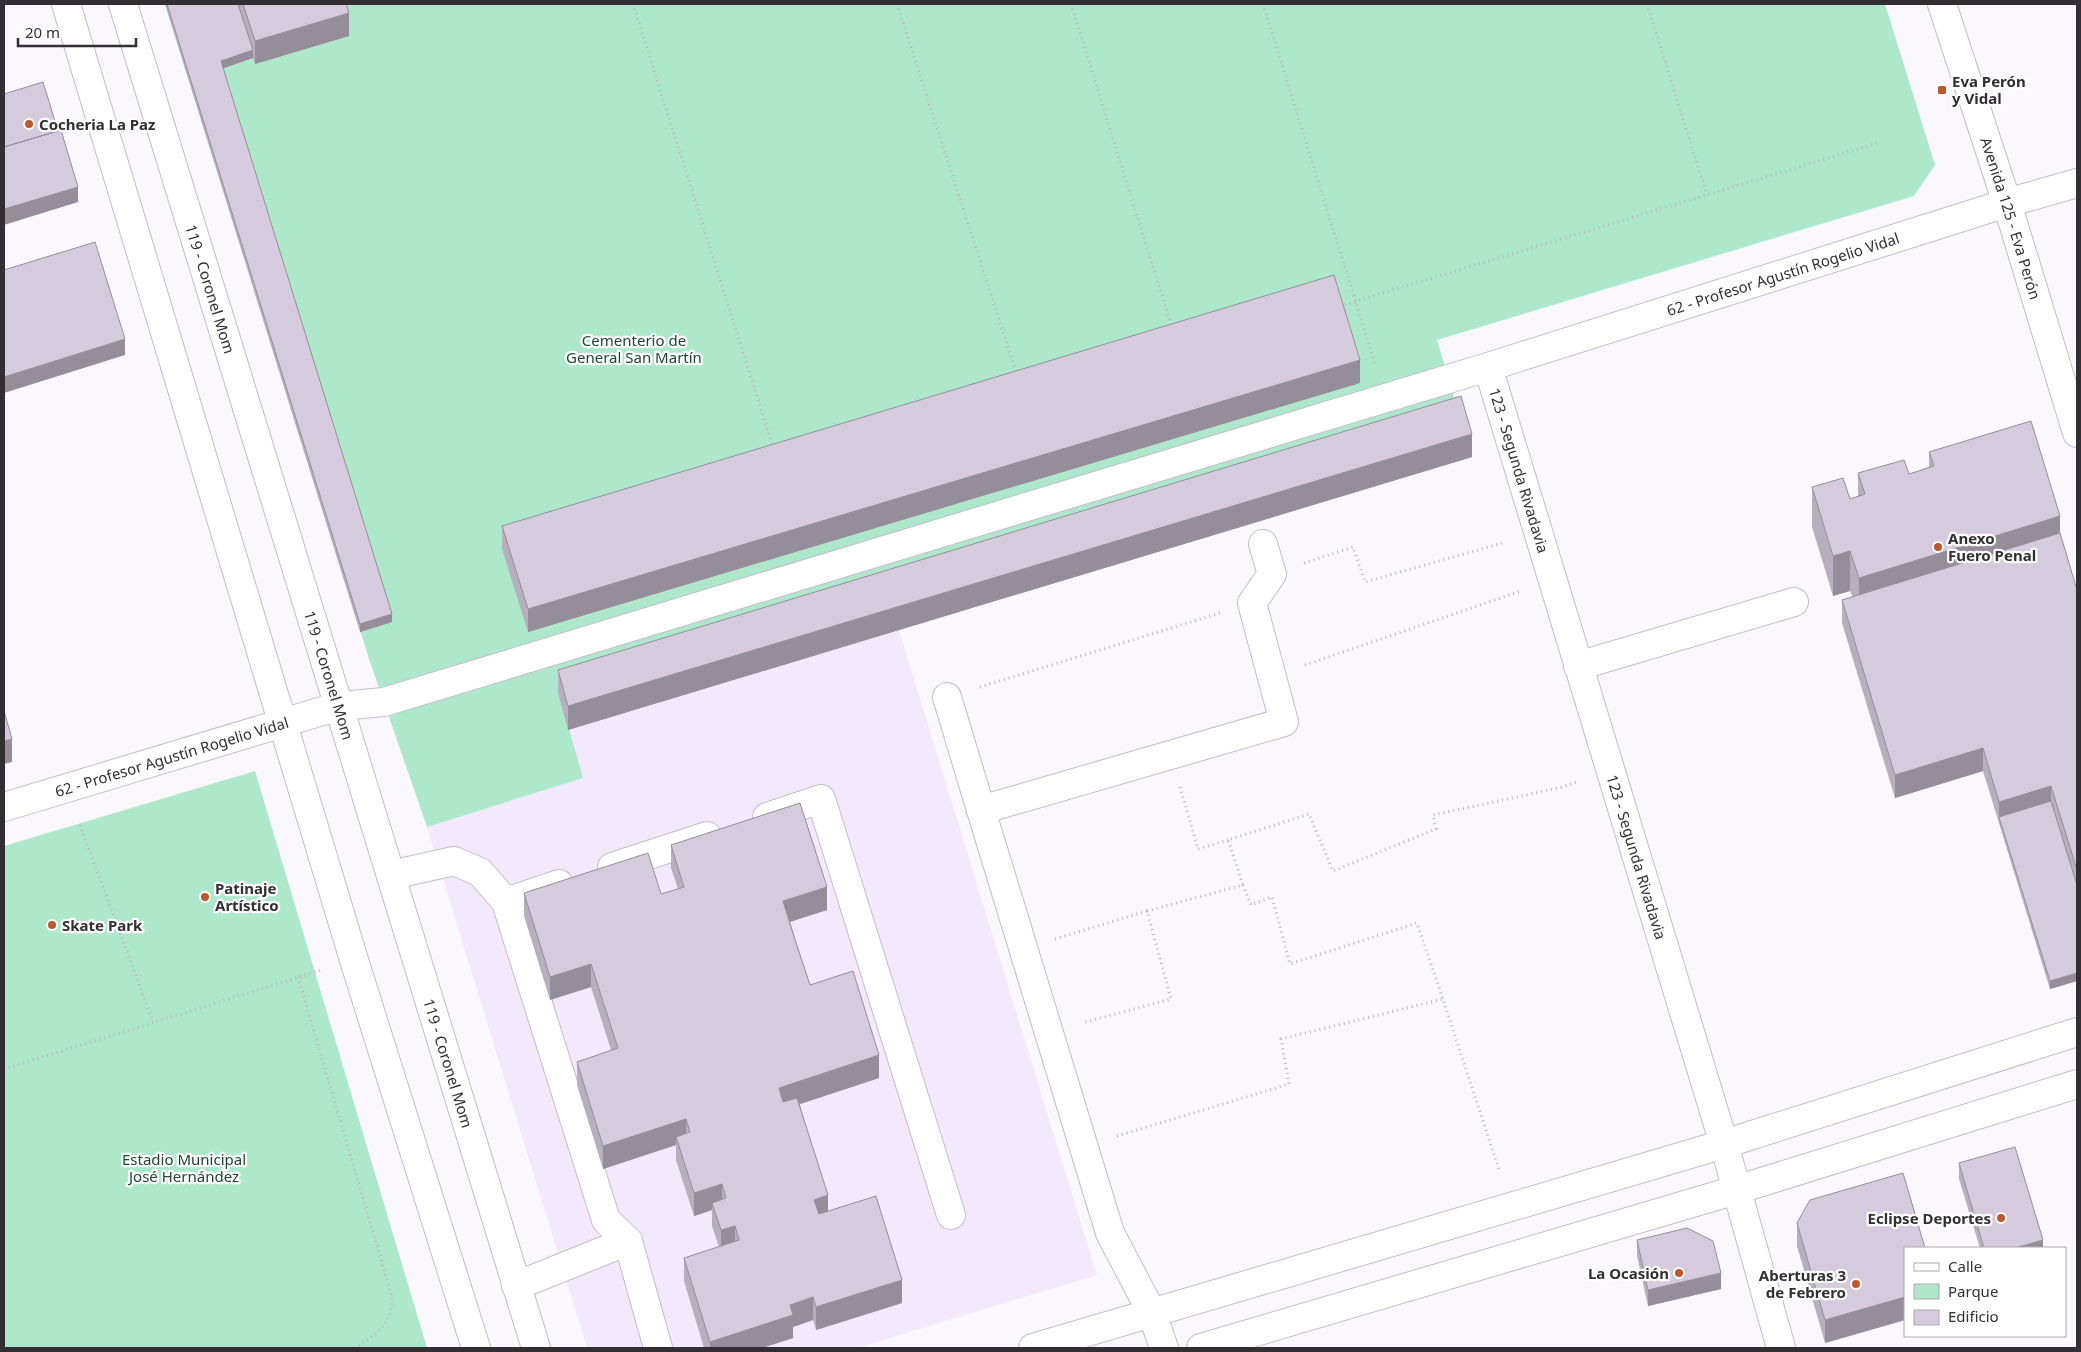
<svg xmlns="http://www.w3.org/2000/svg" width="2081" height="1352" viewBox="0 0 2081 1352" font-family="'Noto Sans',sans-serif">
<style>
.built{fill:#f4e9fc}
.green{fill:#aee8cb}
.lines{fill:none;stroke-linecap:round;stroke-linejoin:round}
.minor-casing{stroke:#c6bccc;stroke-width:30}
.major-casing{stroke:#c6bccc;stroke-width:30}
.path{stroke:#b9b5bc;stroke-width:3;stroke-dasharray:1 4;stroke-linecap:butt}
.minor{stroke:#fff;stroke-width:28}
.major{stroke:#fff;stroke-width:28}
.wall{fill:#b7afbd}
.shaded-wall{fill:#958e9a}
.building{fill:#d5cbdc;stroke:#958e9a}
.poi-dot{fill:#be572c;stroke:#fff;stroke-width:2}
.labels{text-anchor:middle;dominant-baseline:central;stroke-width:4.5;stroke-linejoin:round;paint-order:stroke}
.poi-label{font-size:15px;font-weight:bold;fill:#322e34;stroke:#fff;text-anchor:start}
.street-label{font-size:15px;fill:#322e34;stroke:#fff}
.park-label{font-size:15px;fill:#1d4533;stroke:#fff}
</style>
<rect width="100%" height="100%" fill="#fbf7fe"/>
<path class="built" d="M899,630L1097,1275L857,1348H587L427,827L582,778L568,730Z"/>
<path class="green" d="M165,4H1885L1935,165L1914,196L1437,340L1472,457L569,729L583,778L427,827L370,662Z
M255,771L427,1348H4V846Z"/>
<g class="lines">
<g class="minor-casing">
<g id="minor">
<path id="s1" d="M1942,4L2007,203L2077,433"/>
<path id="s2" d="M1488,367L1724,1144L1781,1348"/>
<path d="M1578,666L1794,602"/>
<path d="M947,697L981,810"/>
<path id="s3" d="M4,807L339,706L384,702L1488,367L2007,203L2077,183"/>
<path d="M767,817L821,799L951,1215"/>
<path d="M612,867L707,836"/>
<path d="M391,875L454,861L480,872L506,902"/>
<path d="M559,884L506,902L606,1220L628,1241L658,1348"/>
<path d="M516,1286L628,1241"/>
<path d="M1164,1348L1152,1313L1110,1233L981,810L1284,722L1252,603L1272,574L1263,544"/>
</g>
</g>
<g class="major-casing">
<g id="major">
<path d="M66,4L354,960L476,1348"/>
<path id="s4" d="M123,4L536,1348"/>
<path d="M1033,1348L1724,1144L2077,1032"/>
<path d="M1201,1348L1736,1190L2077,1084"/>
</g>
</g>
<path class="path" d="M633,4L773,447
M897,4L1017,375
M1071,4L1172,328
M1263,4L1375,364
M1647,4L1707,195
M1340,306L1878,143
M1304,563L1353,547L1365,582L1506,542
M1305,665L1521,591
M980,687L1220,613
M1180,787L1198,849L1228,840
M80,825L153,1022
M1243,885L1251,905L1272,897L1290,964L1417,923L1443,999
M1147,911L1243,885L1228,840L1309,814L1333,871L1436,829L1433,815L1563,787L1579,781
M1055,939L1147,911L1171,999L1082,1023
M298,977L392,1297C392,1326 377,1333 355,1348
M4,1069L322,970
M1117,1136L1289,1084L1281,1039L1443,999L1499,1170"/>
<use href="#minor" class="minor"/>
<use href="#major" class="major"/>
</g>
<path class="wall" d="M165,4H346L349,36L255,64L253,57V58L223,68L392,622L360,632Z
M1360,383L528,632L502,549V526Z
M1929,452L2060,533L2077,590V981L2050,989L1983,771L1895,798L1842,623V600L1853,597L1850,591L1833,596L1812,527V487L1850,499L1858,496V473L1909,474L1929,467Z
M1472,457L568,730L558,693V670Z
M671,845L827,910L790,922L810,985L879,1078L800,1104L828,1211L902,1303L816,1330L813,1320L793,1327V1338L762,1348H704L684,1281V1258L719,1247L712,1226V1210L694,1216L676,1160V1145L603,1169L577,1085V1062L611,1050L591,987L550,1000L524,916V893L661,894L678,889L671,868Z
M1959,1163L2043,1248H1980L1959,1179Z
M1797,1223L1905,1248V1320L1825,1343L1797,1246Z
M1637,1240L1721,1289L1648,1306L1637,1256Z"/>
<path class="shaded-wall" d="M349,13V36L255,64V41Z
M253,50V58L221,69V61Z
M78,187V202L4,225V209Z
M125,339V355L4,393V377Z
M1360,360V383L528,632V609Z
M1472,434V457L568,730V706Z
M2060,516V556L1859,618V578Z
M1850,551V591L1833,596V556Z
M392,614V622L360,632V624Z
M12,739V762L4,764V741Z
M1983,748V771L1895,798V775Z
M2051,786V809L1999,817V802Z
M827,887V910L783,924V901Z
M591,964V987L550,1000V977Z
M2077,973V981L2050,989V981Z
M879,1055V1078L779,1111V1088Z
M686,1119V1142L676,1137V1145L603,1169V1146Z
M722,1184V1207L712,1203V1210L694,1216V1193Z
M828,1195V1218L814,1223V1200Z
M735,1226V1249L721,1253V1230Z
M2043,1240V1248H2015Z
M1721,1273V1289L1648,1306V1290Z
M902,1280V1303L816,1330V1307Z
M813,1297V1320L793,1327V1338L762,1348H710V1342L790,1305Z
M1905,1297V1320L1825,1343V1320Z"/>
<path class="building" d="M167,4H238L253,50L221,61L392,614L360,624Z
M243,4H346L349,13L255,41Z
M43,82L58,131L4,147V94Z
M61,130L78,187L4,209V147Z
M95,242L125,339L4,377V270Z
M1334,275L1360,360L528,609L502,526Z
M1461,396L1472,434L568,706L558,670Z
M2031,421L2060,516L1859,578L1850,551L1833,556L1812,487L1843,478L1850,499L1865,494L1858,473L1904,460L1909,474L1934,466L1929,452Z
M2060,533L2077,590V870L2051,786L1999,802L1983,748L1895,775L1842,600Z
M4,711L12,739L4,741Z
M2051,801L2077,885V973L2050,981L1999,817Z
M800,803L827,887L783,901L796,943L810,985L853,971L879,1055L779,1088L783,1102L797,1098L828,1195L814,1200L819,1214L876,1196L902,1280L816,1307L813,1297L790,1305L793,1315L710,1342L684,1258L739,1240L735,1226L721,1230L712,1203L726,1198L722,1184L694,1193L676,1137L690,1132L686,1119L603,1146L577,1062L618,1048L591,964L550,977L524,893L648,853L661,894L684,887L671,845Z
M2015,1147L2043,1240L2015,1248H1984L1959,1163Z
M1903,1173L1925,1248H1905V1297L1825,1320L1797,1223L1810,1200Z
M1687,1228L1713,1241L1721,1273L1648,1290L1637,1240Z"/>
<g class="poi-dot">
<rect x="1937" y="85" width="10" height="10" rx="2.5"/>
<circle cx="29" cy="124" r="5"/>
<circle cx="1938" cy="547" r="5"/>
<circle cx="205" cy="897" r="5"/>
<circle cx="52" cy="925" r="5"/>
<circle cx="2001" cy="1218" r="5"/>
<circle cx="1679" cy="1273" r="5"/>
<circle cx="1856" cy="1284" r="5"/>
</g>
<g class="labels">
<g class="poi-label">
<text x="1952" y="81">Eva Perón<tspan x="1952" dy="17">y Vidal</tspan></text>
<text x="39" y="124">Cocheria La Paz</text>
<text x="1948" y="538">Anexo<tspan x="1948" dy="17">Fuero Penal</tspan></text>
<text x="215" y="888">Patinaje<tspan x="215" dy="17">Artístico</tspan></text>
<text x="62" y="925">Skate Park</text>
<text x="1991" y="1218" text-anchor="end">Eclipse Deportes</text>
<text x="1669" y="1273" text-anchor="end">La Ocasión</text>
<text x="1846" y="1275" text-anchor="end">Aberturas 3<tspan x="1846" dy="17">de Febrero</tspan></text>
</g>
<g class="street-label">
<text stroke="none"><textPath href="#s1" startOffset="225">Avenida 125 - Eva Perón</textPath></text>
<text stroke="none"><textPath href="#s3" startOffset="1858">62 - Profesor Agustín Rogelio Vidal</textPath></text>
<text stroke="none"><textPath href="#s4" startOffset="298">119 - Coronel Mom</textPath></text>
<text stroke="none"><textPath href="#s2" startOffset="108">123 - Segunda Rivadavia</textPath></text>
<text stroke="none"><textPath href="#s4" startOffset="702">119 - Coronel Mom</textPath></text>
<text stroke="none"><textPath href="#s3" startOffset="175">62 - Profesor Agustín Rogelio Vidal</textPath></text>
<text stroke="none"><textPath href="#s2" startOffset="512">123 - Segunda Rivadavia</textPath></text>
<text stroke="none"><textPath href="#s4" startOffset="1108">119 - Coronel Mom</textPath></text>
</g>
<g class="park-label">
<text x="634" y="340">Cementerio de<tspan x="634" dy="17">General San Martín</tspan></text>
<text x="184" y="1159">Estadio Municipal<tspan x="184" dy="17">José Hernández</tspan></text>
</g>
</g>
<rect width="2081" height="1352" fill="none" stroke="#322e34" stroke-width="10"/>
<rect x="1904" y="1247" width="162" height="90" fill="#ffffff" stroke="#adabae"/>
<rect x="1914" y="1263" width="25" height="8" fill="#ffffff" stroke="#adabae"/>
<text x="1948" y="1272" font-size="15" fill="#322e34">Calle</text>
<rect x="1914" y="1284" width="25" height="15" fill="#aee8cb" stroke="#adabae"/>
<text x="1948" y="1297" font-size="15" fill="#322e34">Parque</text>
<rect x="1914" y="1310" width="25" height="15" fill="#d5cbdc" stroke="#adabae"/>
<text x="1948" y="1322" font-size="15" fill="#322e34">Edificio</text>
<path d="M18 38v8h118v-8" fill="none" stroke="#322e34" stroke-width="2.5"/>
<text x="25" y="38" font-size="15" fill="#322e34" stroke="#ffffff" stroke-width="4" paint-order="stroke">20 m</text>
</svg>
